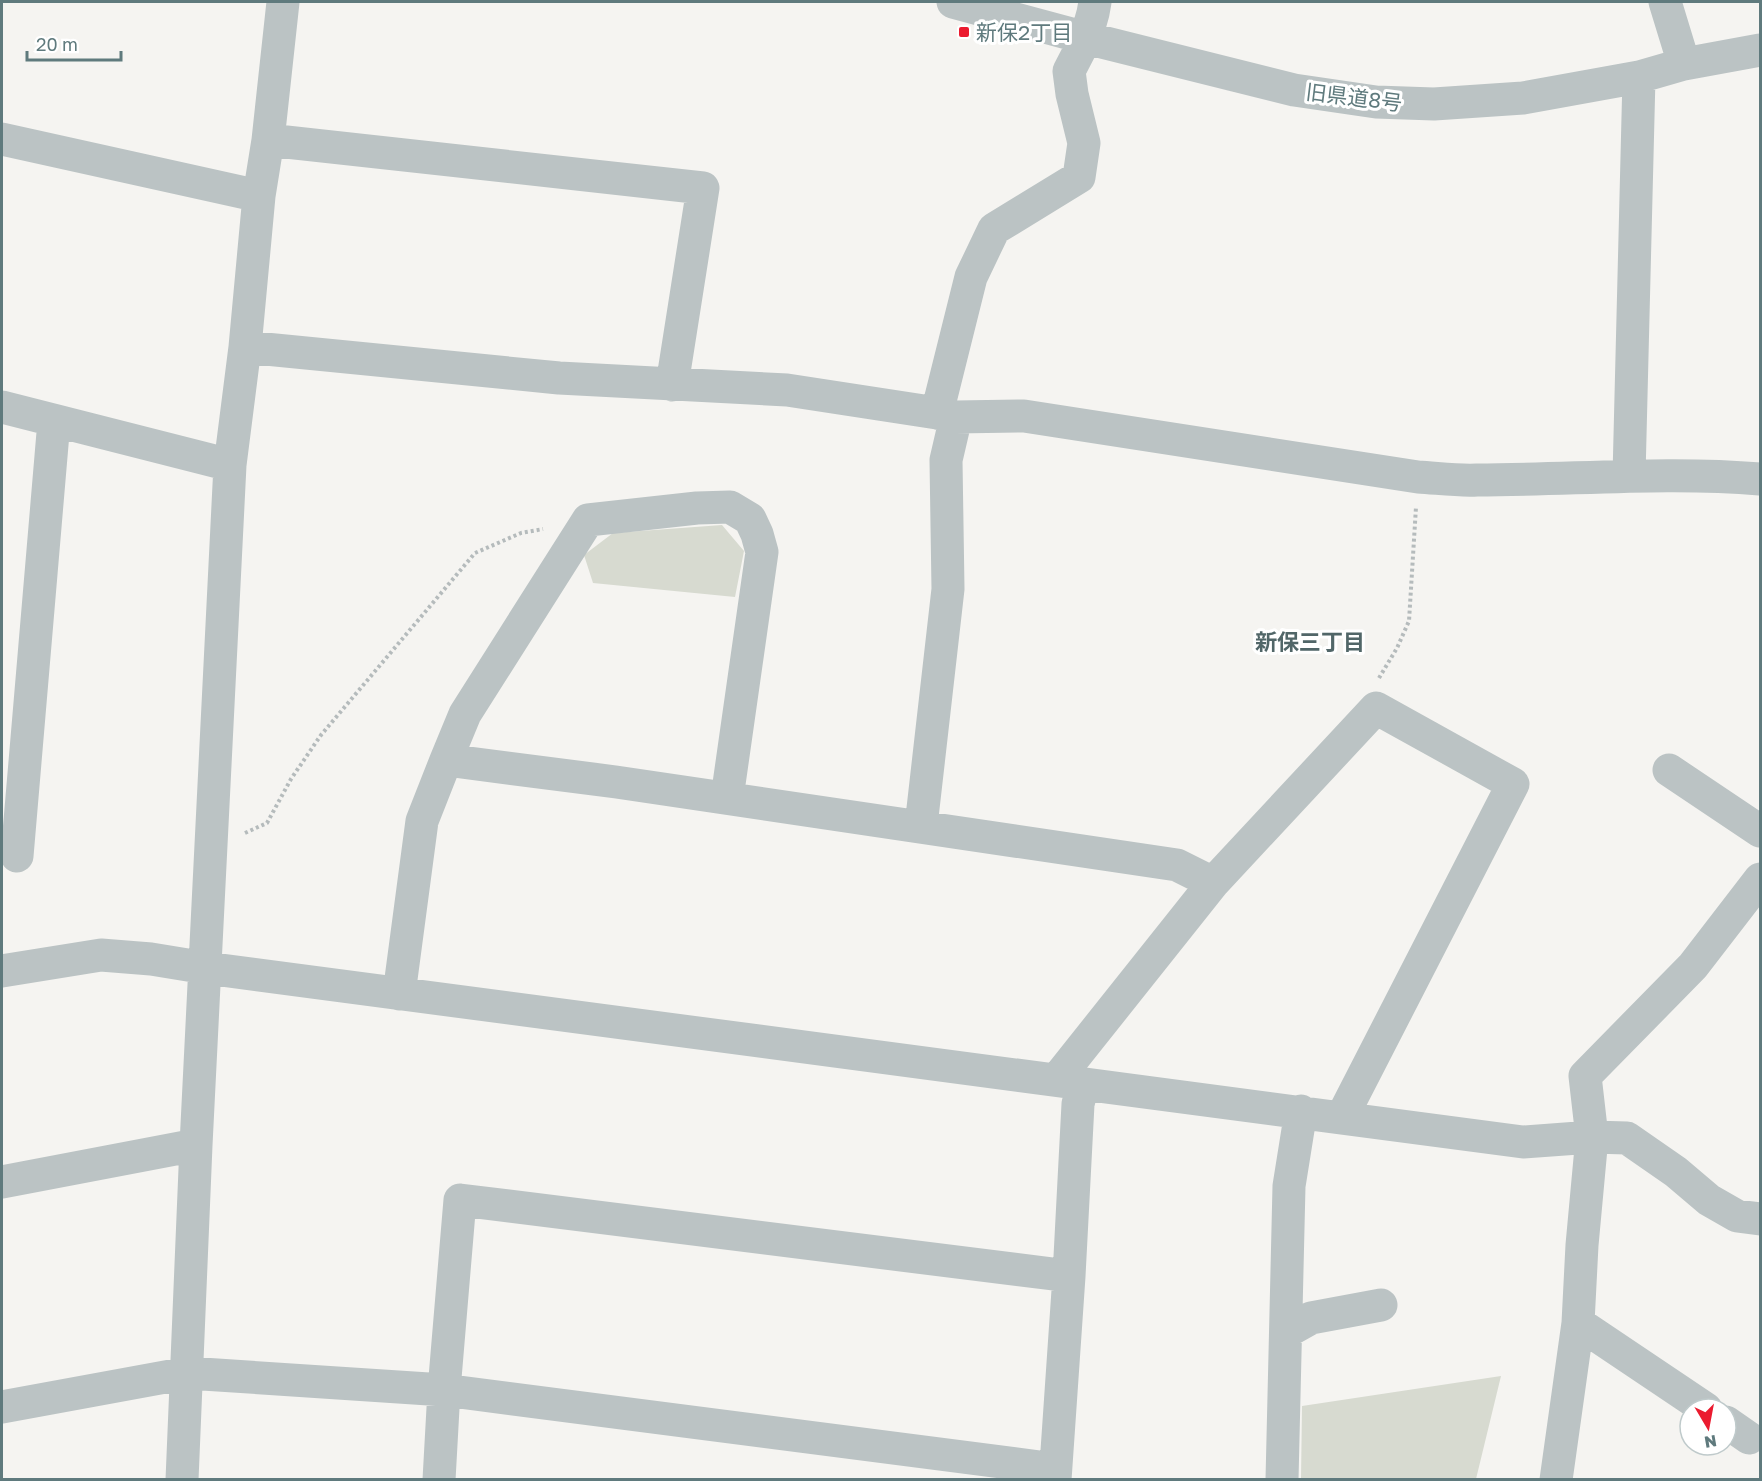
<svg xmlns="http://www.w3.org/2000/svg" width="1762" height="1481" viewBox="0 0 1762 1481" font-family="'Golos Text','Noto Sans JP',sans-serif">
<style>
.green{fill:#d7dad0}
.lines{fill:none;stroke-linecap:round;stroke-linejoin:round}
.path{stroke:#b5bbbc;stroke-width:4;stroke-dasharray:3 3;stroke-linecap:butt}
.minor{stroke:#bbc3c4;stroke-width:33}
.poi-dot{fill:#eb1b2f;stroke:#fff;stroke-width:2}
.labels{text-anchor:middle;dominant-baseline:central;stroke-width:6;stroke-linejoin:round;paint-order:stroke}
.poi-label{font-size:21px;fill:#5f7a7d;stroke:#fff;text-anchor:start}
.street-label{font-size:21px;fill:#5f7a7d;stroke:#fff}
.neighbourhood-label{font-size:22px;font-weight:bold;fill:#516668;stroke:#fff}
</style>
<rect width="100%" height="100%" fill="#f5f4f1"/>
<path class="green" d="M722,525L744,551L735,597L593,583L584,555L613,533Z
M1501,1376L1476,1479H1301L1302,1406Z"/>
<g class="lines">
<path class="path" d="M1379,678L1397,648L1409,621L1416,507
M245,833L267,823L291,779L321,735L475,553L521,533L543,529"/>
<path class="minor" d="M953,2L1086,38L1294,90L1376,102L1434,104L1523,98L1639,77L1684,64L1760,50
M1665,2L1684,64
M2,139L259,196
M268,140L703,188L672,385
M245,347L559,378L787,390L937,413L956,417L1024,416L1418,477C1437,478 1457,481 1477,480C1572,480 1666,471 1760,479
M2,407L230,465
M937,413L971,277L994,229L1079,177L1084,143L1072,94L1069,71L1086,38L1093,13L1095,2
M1629,476L1639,77
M446,760L465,714L588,520L697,508L730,507L750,519L757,534L762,552L727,798
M1669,770L1760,831
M921,826L948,589L946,460L956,417
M17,856L54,421
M2,971L101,955L151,959L206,968L1523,1142L1592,1137L1627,1138L1676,1172L1709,1200L1737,1216L1760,1219
M399,994L422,821L446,760L616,782L1177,865L1213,883
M1057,1079L1213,883L1376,708L1513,784L1342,1117
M2,1182L196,1145
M1578,1323L1706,1409
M1286,1332L1311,1318L1381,1305
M2,1407L187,1373L444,1390L1055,1469
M1726,1422L1749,1438
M182,1480L196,1145L230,465L245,347L259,196L268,140L283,2
M439,1480L444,1390L460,1200L1069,1276
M1055,1480L1069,1276L1078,1104L1083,1084
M1282,1480L1289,1186L1301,1111
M1556,1480L1578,1323L1582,1245L1592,1137L1585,1076L1693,966L1760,879"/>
</g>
<rect class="poi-dot" x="958" y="26" width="12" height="12" rx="3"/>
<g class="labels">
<g class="poi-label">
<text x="976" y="32">新保2丁目</text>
</g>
<g class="street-label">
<text transform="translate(1354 97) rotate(7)">旧県道8号</text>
</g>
<g class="neighbourhood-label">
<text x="1310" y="641">新保三丁目</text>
</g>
</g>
<rect width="1762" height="1481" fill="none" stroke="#5f7a7d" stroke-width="6"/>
<g transform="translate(1708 1427) rotate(170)"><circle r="28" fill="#ffffff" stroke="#bfcacb" stroke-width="1.5"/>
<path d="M0-4.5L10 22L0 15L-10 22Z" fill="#eb1b2f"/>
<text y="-9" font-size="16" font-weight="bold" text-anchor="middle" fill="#5f7a7d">N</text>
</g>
<path d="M27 51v9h94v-9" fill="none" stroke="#5f7a7d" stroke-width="3"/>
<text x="36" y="51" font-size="18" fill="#5f7a7d" stroke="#ffffff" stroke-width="4.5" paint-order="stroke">20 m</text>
</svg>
